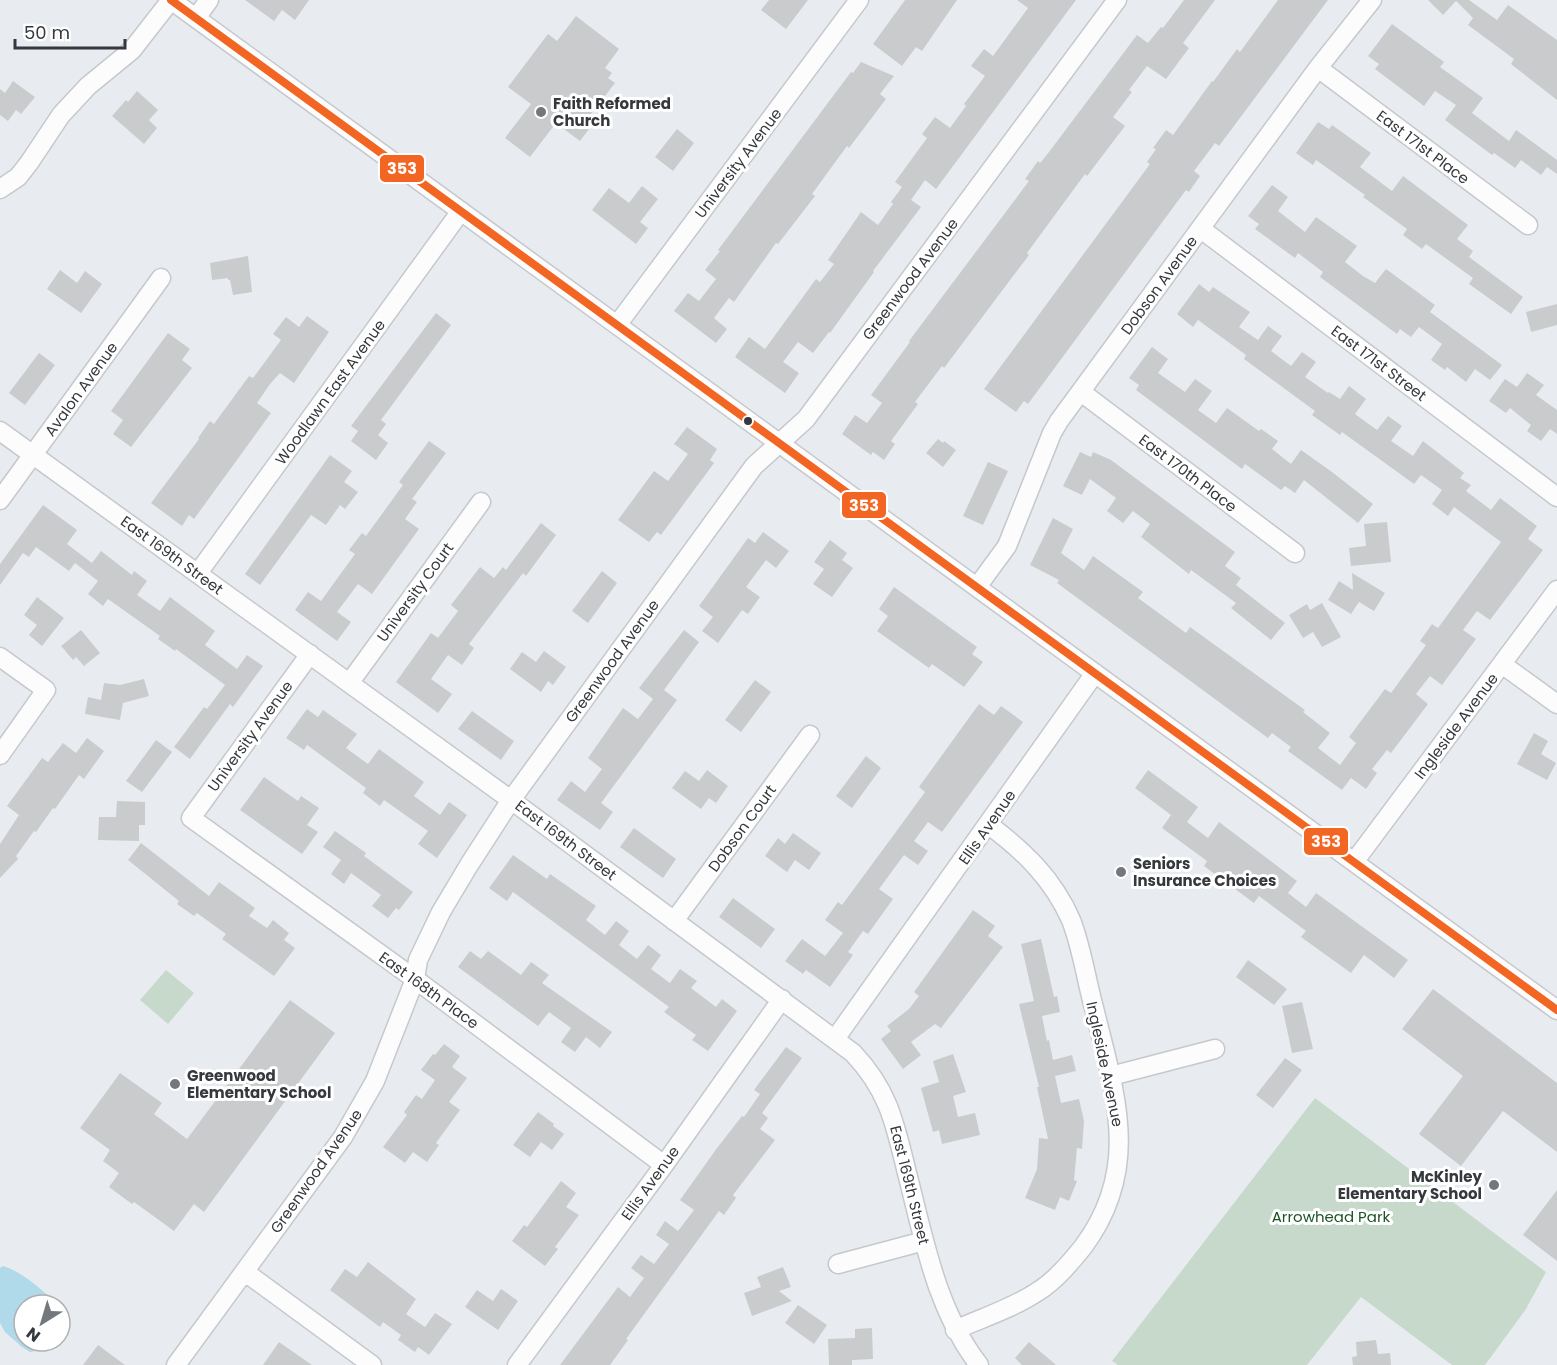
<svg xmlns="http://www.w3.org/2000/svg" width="1557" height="1365" viewBox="0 0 1557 1365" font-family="Poppins,sans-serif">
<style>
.green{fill:#c7d9cb}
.water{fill:#b0dae9}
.building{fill:#cacbcc}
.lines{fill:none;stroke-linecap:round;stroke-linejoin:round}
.minor-casing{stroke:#c5c8cc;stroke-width:21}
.minor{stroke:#fcfcfd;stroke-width:18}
.bus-1-casing{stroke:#fff;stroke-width:12}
.bus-1{stroke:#f26522;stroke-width:8}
.poi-dot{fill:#74777b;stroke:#fff;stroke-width:2}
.bus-dot{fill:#35383c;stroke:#fff;stroke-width:2}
.labels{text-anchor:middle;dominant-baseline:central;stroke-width:6;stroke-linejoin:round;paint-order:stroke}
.poi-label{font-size:15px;font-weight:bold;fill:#35383c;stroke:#fff;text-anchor:start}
.street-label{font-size:15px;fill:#35383c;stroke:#fff}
.park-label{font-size:15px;fill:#1e5323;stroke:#fff}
.line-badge{stroke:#fff;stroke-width:2}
.badge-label{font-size:16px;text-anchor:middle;font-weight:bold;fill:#fff}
</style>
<rect width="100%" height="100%" fill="#e8ecf1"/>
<path class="green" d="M166,970L194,993L168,1024L140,1000Z
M1315,1098L1546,1272L1526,1309L1485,1365H1452L1361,1297L1307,1365H1118L1112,1361Z"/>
<path class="water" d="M3,1266C22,1272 40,1288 54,1301L56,1305H24V1341H41L36,1351L30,1352L22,1347L5,1332L0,1323V1268Z"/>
<path class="building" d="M245,0H309L295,20L282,10L274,21Z
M769,0H808L786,29L761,10Z
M905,0H957L922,51L916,47L902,66L873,44Z
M1017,0H1076L936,189L925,180L911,200L921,207L873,271L874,272L830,333L829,332L813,353L798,342L783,362L799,373L785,393L735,357L749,337L765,349L816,279L820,282L834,264L828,260L861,212L878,225L893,204L891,202L902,187L895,182L927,138L922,134L935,117L950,128L966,106L964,104L985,76L971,66L984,49L993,56L1028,8Z
M1184,0H1215L1183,43L1189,48L1166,79L1147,66L1129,90L1132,92L1113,117L1125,126L1087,176L1085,174L1027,253L1029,255L944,368L942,366L915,402L918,404L891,441L895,444L884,460L873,452L871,455L842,434L855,415L867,423L882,403L871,395L910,342L909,341L1029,181L1025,179L1038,161L1040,163L1049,152L1137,35L1148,43L1161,27L1163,28Z
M1278,0H1328L1219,146L1215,143L1194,171L1200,176L1189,192L1186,190L1028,404L1024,401L1016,412L984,389L1150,164L1147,162L1156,149L1153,148L1166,130L1173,135L1212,81L1213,82L1237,49L1240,52Z
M1428,0H1469L1497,20L1508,5L1557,40V100L1511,64L1514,59L1468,25L1473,18L1456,1L1443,15Z
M576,16L619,49L605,68L612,73L608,78L615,83L587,119L593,124L580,141L556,123L530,157L505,138L531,104L508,87L548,34L557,41Z
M1392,24L1444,62L1440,67L1483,98L1472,113L1509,141L1516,130L1557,160V174L1547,167L1541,175L1521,160L1515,168L1494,153L1492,155L1445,120L1456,105L1435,91L1424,106L1375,69L1379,64L1368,56Z
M861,62L894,76L880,94L886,99L849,148L847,146L812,194L815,196L778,244L776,243L734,302L729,298L714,318L727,329L716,343L674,311L688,293L699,301L716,279L705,270L720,251L718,250L851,72L853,73Z
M13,81L35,97L21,114L16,110L8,121L0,115V89L5,93Z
M137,91L158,110L149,120L157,128L144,144L112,116L126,100L128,102Z
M1318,122L1329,129L1332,125L1371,153L1360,167L1392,191L1403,176L1468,225L1457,239L1473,251L1469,257L1523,297L1511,314L1469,284L1473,278L1426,244L1422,249L1403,235L1407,229L1363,197L1365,195L1316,160L1313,165L1296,153Z
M677,129L694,143L673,171L655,157Z
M1272,185L1288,197L1278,211L1305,232L1316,217L1357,246L1345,262L1363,276L1375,283L1386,269L1435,305L1430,312L1502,365L1490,380L1475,369L1466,382L1447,367L1445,370L1431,360L1442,344L1419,327L1411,337L1400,329L1397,334L1320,277L1323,272L1298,253L1295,258L1255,229L1259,224L1248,216Z
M642,186L658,199L640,222L648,228L636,244L592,210L609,188L629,203Z
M248,256L252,292L233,295L230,280H228V278L212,280L210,263Z
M60,270L77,283L85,271L102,284L81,313L47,289Z
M1199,284L1209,292L1213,287L1250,312L1239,327L1258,340L1268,326L1282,336L1271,351L1291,366L1302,352L1316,362L1305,377L1328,393L1329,392L1340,399L1349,386L1366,399L1355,414L1377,430L1388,416L1402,426L1391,441L1413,456L1423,441L1464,473L1460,478L1471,485L1466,491L1491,510L1500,498L1537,526L1528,539L1543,550L1490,620L1477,611L1463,630L1476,639L1442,685L1430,676L1416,694L1428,704L1391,753L1387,750L1372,769L1377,773L1366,789L1351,778L1342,790L1288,751L1291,747L1272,733L1268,738L1057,583L1059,580L1030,565L1053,518L1073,529L1061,553L1084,570L1093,556L1143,592L1138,598L1186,633L1190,627L1305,710L1303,712L1330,733L1318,748L1340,765L1356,743L1349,737L1385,689L1391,693L1426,645L1420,641L1432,624L1438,628L1501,542L1454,507L1448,516L1432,504L1442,490L1421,475L1414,484L1342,432L1340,435L1312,415L1315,411L1244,359L1246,355L1198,320L1193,327L1177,314Z
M1557,304V325L1531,332L1526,312Z
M436,313L451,325L381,420L386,424L378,435L388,443L376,460L351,441L358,431L351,426Z
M307,316L329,332L294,383L280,373L270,384L257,403L271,413L194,519L189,515L182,526L151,503L199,439L198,438L210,421L214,424L249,376L253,378L281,340L273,334L286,317L299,327Z
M168,333L190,349L182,360L192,368L131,447L113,434L123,420L111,411Z
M1152,347L1168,359L1158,373L1185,392L1195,379L1212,391L1198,410L1216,423L1227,408L1259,431L1261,429L1278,441L1272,449L1291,464L1301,450L1332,472L1373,504L1358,523L1304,480L1295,493L1285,486L1281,490L1245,464L1242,469L1136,390L1139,385L1129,378Z
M39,353L55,365L25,405L9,393Z
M1527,373L1544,385L1536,395L1557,410V434L1550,429L1541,441L1527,431L1531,425L1510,408L1506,413L1489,401L1505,379L1517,387Z
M687,427L717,449L710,460L714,463L661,535L657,532L649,542L618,520L654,471L668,481L688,454L674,444Z
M938,439L943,443L944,441L956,450L943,467L926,453Z
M429,441L446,453L412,499L417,502L405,519L419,529L372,594L358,584L337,612L351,622L337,641L295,610L308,592L321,601L355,554L349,550L362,533L366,536L403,485L399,482Z
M1080,452L1091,457L1093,452L1111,460L1235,552L1225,566L1241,578L1236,585L1285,623L1271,640L1231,608L1236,603L1191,570L1189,574L1141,537L1150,524L1133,511L1123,523L1107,511L1116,498L1090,479L1082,495L1063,486Z
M330,455L352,471L344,482L358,492L345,509L340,505L326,525L311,515L260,585L245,574Z
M988,462L1008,471L983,525L963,516Z
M43,505L77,530L67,544L92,563L101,551L132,575L134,571L147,581L137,595L160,611L170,597L215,631L205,645L237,669L247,655L263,666L233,707L230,704L190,759L174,747L204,707L207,709L225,685L176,649L175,651L158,639L160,636L108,599L103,606L88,594L98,581L75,563L69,571L36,547L29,557L23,553L0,585V564Z
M1387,522L1391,562L1351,566L1349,548L1366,546L1364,524Z
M541,523L556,535L526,576L523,573L469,644L474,648L462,665L448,655L431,679L452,694L438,713L396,682L431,633L438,638L458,611L451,605L480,567L494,578L503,567L506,570Z
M763,532L789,551L776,568L766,560L746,587L760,597L748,614L742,610L718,643L702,631L713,617L699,606L748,538L755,543Z
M830,540L847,553L842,560L853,568L832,597L813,584L824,569L814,562Z
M602,571L617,583L588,623L572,611Z
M1352,573L1385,593L1374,611L1359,602L1351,614L1328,600L1339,581L1353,590Z
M894,587L977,647L972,654L983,662L964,687L932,664L929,668L877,631L888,616L879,609Z
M37,597L64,618L42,646L29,635L37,625L24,615Z
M1322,603L1341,637L1322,647L1313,632L1303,638L1289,615L1307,604L1310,610Z
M81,630L100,653L84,666L76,657L73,660L61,646Z
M684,630L699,642L664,690L677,700L601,803L613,812L600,830L557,800L571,781L585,792L602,769L588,758L623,708L638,719L653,699L639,688Z
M544,651L566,667L553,685L548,681L541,692L510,669L522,652L536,662Z
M144,679L149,696L123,703L120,720L85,714L88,697L101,700L104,683L120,685Z
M755,680L771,692L741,732L725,720Z
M979,704L994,715L1001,706L1023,722L942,832L928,822L914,841L928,851L918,865L904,855L879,889L893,899L868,934L863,931L848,952L853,955L830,987L806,970L803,974L785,961L802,939L825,956L843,933L825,920L838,902L842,905L901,825L925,792L919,787Z
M307,709L318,717L323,710L357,734L346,748L368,764L379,749L424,782L414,796L440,815L449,802L467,815L437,858L418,844L428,831L384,800L380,806L363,793L366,788L307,745L304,750L286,738Z
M472,711L514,741L501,760L458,729Z
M1534,733L1548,741L1541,754L1556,763L1547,780L1517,764Z
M87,738L104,751L84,779L79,775L55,809L53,808L36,832L34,831L16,856L18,859L0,878V844L19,815L7,806L42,758L48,762L63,743L76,753Z
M156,740L172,752L142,792L126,781Z
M866,756L881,768L852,808L836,796Z
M707,770L728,786L716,803L709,798L701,809L672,788L685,771L699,781Z
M1148,770L1198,807L1187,822L1208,838L1219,822L1297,881L1288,893L1306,907L1316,893L1408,960L1394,978L1364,955L1351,973L1301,937L1306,931L1259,896L1254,903L1204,866L1207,861L1162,828L1171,815L1135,788Z
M264,777L298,801L301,796L319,808L307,825L318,832L302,854L240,810Z
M117,801L145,802V825H139V841L98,840L99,817H116Z
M634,828L676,859L663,878L620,847Z
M335,831L366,853L364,856L413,892L399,910L396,908L388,918L372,906L381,895L351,873L344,884L331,874L341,860L323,847Z
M793,833L821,853L809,870L795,860L787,872L765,856L778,838L785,844Z
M141,843L209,896L219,882L255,908L249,916L267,928L273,920L289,933L284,940L295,948L274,976L222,939L226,934L197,913L194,916L177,904L179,901L128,860Z
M513,855L547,879L550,874L596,906L586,920L605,935L616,921L629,931L619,945L637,959L648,945L661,955L651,969L670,983L680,969L697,981L691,988L716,1007L722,999L737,1011L708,1051L692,1040L696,1035L664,1012L669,1007L513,892L507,901L489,888Z
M733,898L775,929L761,948L719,917Z
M973,910L995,926L988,936L1003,947L941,1028L935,1024L911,1042L921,1055L903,1069L881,1039L891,1031L887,1026L909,1009L919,996L914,992Z
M1041,939L1054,997L1057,996L1060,1012L1042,1016L1047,1041L1049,1040L1053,1060L1072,1055L1076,1071L1055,1076L1061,1103L1079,1099L1084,1121L1082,1149L1077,1148L1074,1180L1077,1181L1069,1201L1060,1197L1055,1210L1025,1198L1037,1169L1039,1138L1048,1139L1037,1087H1039L1019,1004L1034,1001L1021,944Z
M470,951L481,959L488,951L521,975L531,962L549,975L542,983L612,1032L600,1048L586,1037L575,1052L561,1042L571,1028L549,1012L538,1026L458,967Z
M1248,960L1287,989L1274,1005L1236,977Z
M1433,989L1557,1083V1152L1503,1111L1461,1166L1419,1134L1463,1076L1402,1029Z
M290,1000L335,1033L204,1212L194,1204L174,1231L134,1202L132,1204L109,1187L119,1173L103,1161L110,1150L80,1128L120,1073L162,1103L154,1114L187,1139Z
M1302,1002L1313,1049L1292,1053L1282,1006Z
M444,1044L460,1056L452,1067L467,1078L449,1102L460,1110L436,1143L439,1145L427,1162L413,1152L405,1163L383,1147L407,1115L404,1112L416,1095L422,1099L435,1080L421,1070L433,1054L435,1055Z
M786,1047L802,1058L762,1113L768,1118L760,1129L775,1140L733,1195L736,1198L724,1215L719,1211L626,1339L628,1340L610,1365H560L618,1287L630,1297L644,1278L631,1268L641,1255L654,1264L669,1244L656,1235L665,1221L678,1231L694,1210L680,1200L717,1148L742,1116L744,1117L760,1094L754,1090Z
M953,1054L966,1092L953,1096L958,1117L975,1113L980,1135L942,1144L939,1130L933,1132L921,1088L939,1082L933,1061Z
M1285,1058L1302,1070L1273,1108L1256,1095Z
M538,1112L554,1124L553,1126L564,1134L552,1150L541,1142L530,1157L513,1145Z
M561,1181L576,1193L566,1207L579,1215L555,1247L558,1249L545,1266L512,1241L524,1225L527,1227Z
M1557,1190V1261L1523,1235Z
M368,1262L416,1299L406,1314L425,1327L435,1313L452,1324L429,1355L418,1347L415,1352L398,1340L401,1335L383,1322L380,1327L330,1290L345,1269L357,1277Z
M783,1267L791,1287L779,1291L792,1301L752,1316L744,1293L761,1287L757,1277Z
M501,1289L518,1301L498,1330L465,1307L477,1290L493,1301Z
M798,1305L827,1325L814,1344L785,1323Z
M872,1328L873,1359L852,1360V1365H829L828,1339L855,1338V1329Z
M1376,1340L1378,1354L1390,1353L1391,1365H1353L1352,1357L1357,1356L1356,1342Z
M279,1342L312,1365H263Z
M1029,1342L1056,1365H1022L1015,1358Z
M98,1345L125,1365H83Z"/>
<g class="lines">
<g class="minor-casing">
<path id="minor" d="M171,0L1557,1010
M196,18L209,0
M1318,68L1528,225
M0,189L18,177L29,163L61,115L88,86L132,50L171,0
M1201,229L1557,497
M617,325L859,0
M1081,392L1295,553
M0,431L511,800L853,1053C889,1091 895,1124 907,1173C924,1239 936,1309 979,1365
M0,500L161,278
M198,573L461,211
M977,587L1007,546L1052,433L1059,421L1318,68L1372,0
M310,654L191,818L415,979L664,1165
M0,657L46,690L0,755
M1503,665L1557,704
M350,682L481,502
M1354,862L1557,590
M674,921L810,735
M835,1039L1095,673
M1111,1076L1215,1049
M838,1264L924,1241
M245,1272L372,1365
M955,1330C982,1318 1013,1308 1037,1292C1055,1281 1070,1263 1083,1247C1142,1168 1115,1094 1094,1008C1086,979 1082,948 1071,920C1053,879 1024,851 989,825
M176,1365L343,1137L375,1081L415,979L418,960L441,912L469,865L511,800L754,466L806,419L1117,0
M517,1365L664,1165L782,999"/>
</g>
<use href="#minor" class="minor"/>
<g class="bus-1-casing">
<path id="bus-1" d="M171,0L1557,1010"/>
</g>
<use href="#bus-1" class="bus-1"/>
</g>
<g class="poi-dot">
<circle cx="541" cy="112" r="6"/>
<circle cx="1121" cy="872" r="6"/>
<circle cx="175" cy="1084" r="6"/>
<circle cx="1494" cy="1185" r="6"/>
</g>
<circle class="bus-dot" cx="748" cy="421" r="5"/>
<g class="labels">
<g class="poi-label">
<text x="553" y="103">Faith Reformed<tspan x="553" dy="17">Church</tspan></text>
<text x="1133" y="863">Seniors<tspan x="1133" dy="17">Insurance Choices</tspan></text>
<text x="187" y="1075">Greenwood<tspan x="187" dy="17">Elementary School</tspan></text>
<text x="1482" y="1176" text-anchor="end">McKinley<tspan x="1482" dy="17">Elementary School</tspan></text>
</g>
<g class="street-label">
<text transform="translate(1423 147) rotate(37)">East 171st Place</text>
<text transform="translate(738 163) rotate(-53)">University Avenue</text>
<text transform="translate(910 279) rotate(-53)">Greenwood Avenue</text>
<text transform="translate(1159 285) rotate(-54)">Dobson Avenue</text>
<text transform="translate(1379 363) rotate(37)">East 171st Street</text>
<text transform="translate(81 389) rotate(-54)">Avalon Avenue</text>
<text transform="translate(330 392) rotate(-54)">Woodlawn East Avenue</text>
<text transform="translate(1188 473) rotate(37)">East 170th Place</text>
<text transform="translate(172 555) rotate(36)">East 169th Street</text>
<text transform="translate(415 592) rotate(-54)">University Court</text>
<text transform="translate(612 661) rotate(-54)">Greenwood Avenue</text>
<text transform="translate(1456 726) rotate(-53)">Ingleside Avenue</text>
<text transform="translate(250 736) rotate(-54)">University Avenue</text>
<text transform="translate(987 827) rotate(-55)">Ellis Avenue</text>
<text transform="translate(742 828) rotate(-54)">Dobson Court</text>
<text transform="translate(566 840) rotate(37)">East 169th Street</text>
<text transform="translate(429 990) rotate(36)">East 168th Place</text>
<text transform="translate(1105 1064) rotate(78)">Ingleside Avenue</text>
<text transform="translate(316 1171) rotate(-55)">Greenwood Avenue</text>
<text transform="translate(650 1183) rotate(-54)">Ellis Avenue</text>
<text transform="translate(910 1185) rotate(76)">East 169th Street</text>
</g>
<g class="park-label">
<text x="1331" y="1216">Arrowhead Park</text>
</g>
</g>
<g class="line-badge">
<rect x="379" y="154" width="46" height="29" rx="6" fill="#f26522"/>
<rect x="841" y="491" width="46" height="28" rx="6" fill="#f26522"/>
<rect x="1303" y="827" width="46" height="29" rx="6" fill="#f26522"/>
</g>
<g class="badge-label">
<text x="402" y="174">353</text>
<text x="864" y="511">353</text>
<text x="1326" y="847">353</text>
</g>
<g transform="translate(42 1323) rotate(217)"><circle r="28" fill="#ffffff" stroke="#aeafb1" stroke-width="1.5"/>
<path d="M0-4.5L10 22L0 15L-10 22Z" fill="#74777b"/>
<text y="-9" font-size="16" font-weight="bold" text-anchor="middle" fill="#35383c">N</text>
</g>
<path d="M15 39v9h110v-9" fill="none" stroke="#35383c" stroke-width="3"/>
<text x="24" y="39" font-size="18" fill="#35383c" stroke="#ffffff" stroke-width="4.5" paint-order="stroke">50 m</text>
</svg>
